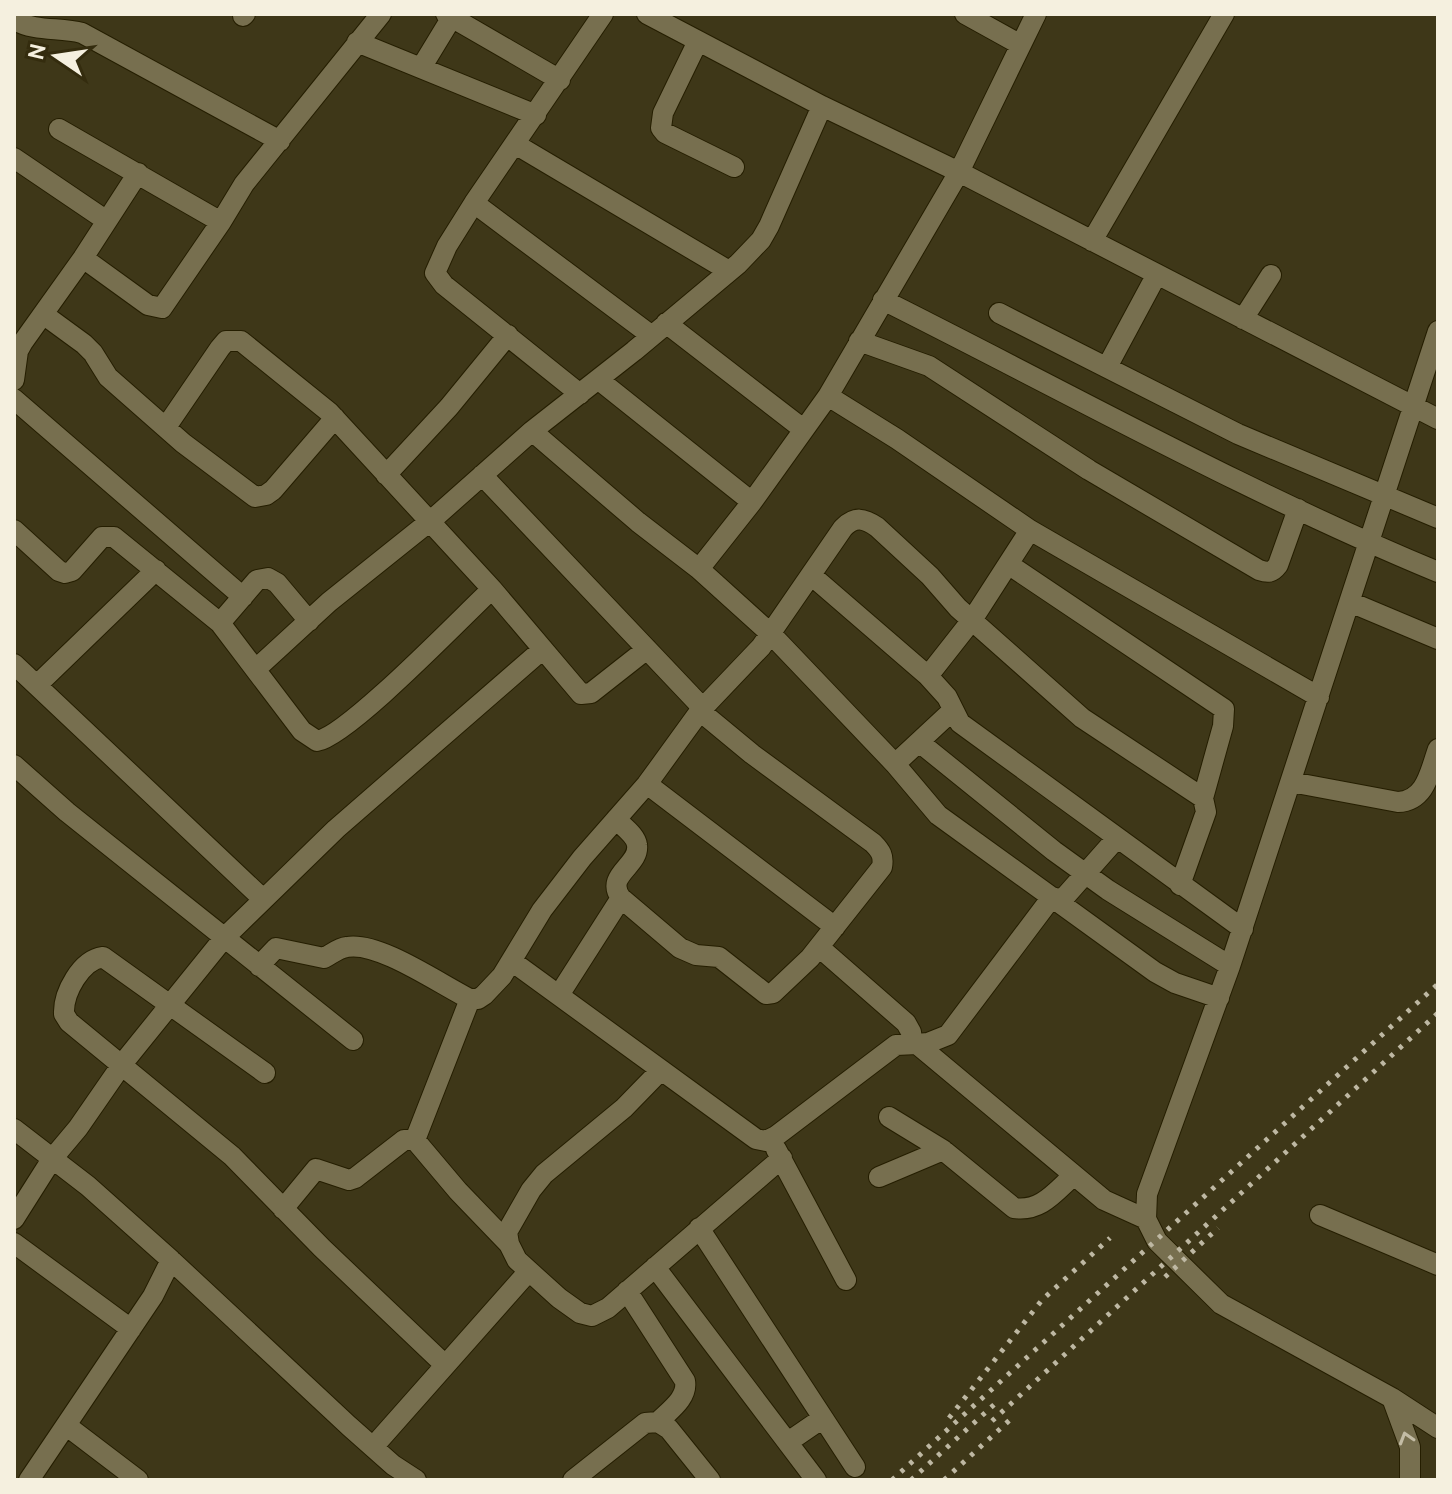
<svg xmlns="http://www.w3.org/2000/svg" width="1452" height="1494" viewBox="0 0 1452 1494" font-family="Overpass,sans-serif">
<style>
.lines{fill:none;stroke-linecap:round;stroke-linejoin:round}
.minor-casing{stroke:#251e00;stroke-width:22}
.minor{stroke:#776f4f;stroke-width:20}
.rail{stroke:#beb8a3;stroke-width:5;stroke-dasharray:4 8;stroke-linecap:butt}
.oneway{stroke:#c3bca5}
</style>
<rect width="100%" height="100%" fill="#3e3718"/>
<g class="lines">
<g class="minor-casing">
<path id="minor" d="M446,14L560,80
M647,14L822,106L959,172L1438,419
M965,14L1021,45
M243,16L245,14
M14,20C36,32 59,27 82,33L280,141
M698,41L663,113L661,128L665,133L734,167
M357,42L536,115
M421,68L452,17
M59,129L221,222
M515,144L729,271
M14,158L107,221
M474,203L652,336
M1092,241L1224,14
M83,258L148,305L162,308L221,222L244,184L381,14
M883,300C1067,392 1247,493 1438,572
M999,313L1238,434L1438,518
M43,314L84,344L93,353L108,377L183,443L255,497L266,495L273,490L335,418
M1243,319L1271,275
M666,323L803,429
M1438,331L1230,966L1147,1194L1146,1219L1157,1241L1221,1304L1392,1398L1438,1428
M859,341L929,366L1089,470L1259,570C1268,573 1272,573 1278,565L1298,509
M1107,367L1157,274
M14,380L18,351L23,342L83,258L138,173
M599,380L752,502
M580,394L444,285L435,273L447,246L474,203L603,14
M828,396L897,439L1030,530L1319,697
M14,399L243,597
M166,427L220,348L226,341H241L329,412L492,589L581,694L591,693L647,649
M532,431L638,522L699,569L771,634L895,764L938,815L1155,972L1175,983L1219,998
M386,475L449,407L508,335
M482,475L698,703L700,711L752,754L873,843C881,851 884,856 882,867L810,958L773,993L766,994L719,957L696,955L680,948L621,898C604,875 640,866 637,845C636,835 622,826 616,819
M14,530L59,571L65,573L72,571L102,537H114L220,623L302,731L317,741C348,736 462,617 492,589
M1008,564L1224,709L1223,726L1203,798
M699,569L752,502L828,396L959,172L1036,14
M811,575L928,676L947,697L960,723L1243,929
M1350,602L1438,639
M220,623L257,580L268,578L277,583L309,621
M14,664L263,899
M256,669L329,602L434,518L532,431L634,351L738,264L761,240L769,226L822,106
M928,676L972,620L1030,530
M37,685L156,570
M919,742L1054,851L1108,890L1230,966
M895,764L952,711
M14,765L67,812L353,1040
M1291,782L1398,802C1426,801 1430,771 1438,749
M647,784L835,927
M819,947L906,1023L911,1032L912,1043
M513,962L756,1139L766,1141L776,1136L896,1045L917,1044L1104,1200L1146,1219
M259,966L276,948L324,958C332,954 338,948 347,947C379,941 441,985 470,999H478L484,995L502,976L542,910L582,858L647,784L700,711L761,647L843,528C855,516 864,518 877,527L930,576L958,608L1082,718L1203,798L1206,812L1180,885
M559,995L621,898
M917,1044L928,1043L948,1035L1052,897L1062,900L1116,839
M660,1071L624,1108L544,1174L531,1190L507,1232L509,1244L517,1260L559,1298L580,1313L592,1316L608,1308L782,1158
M265,1073L103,957C81,960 63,993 64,1014L69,1022L232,1156L322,1248L445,1365
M889,1117L943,1150L1014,1208C1041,1212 1055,1192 1074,1175
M14,1129L88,1186L171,1260L349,1426L393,1465L416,1480
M415,1140L470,999
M776,1149L846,1280
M879,1177L943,1150
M283,1209L316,1169L349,1180L355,1178L404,1140H415L458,1191L509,1244
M1320,1215L1438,1265
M14,1219L52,1159L78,1128L123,1063L224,938L336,829L543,649
M699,1228L855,1467
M14,1243L131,1329
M655,1267L816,1480
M627,1291L685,1381C688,1398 670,1410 658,1422
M1392,1398L1410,1447V1480
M67,1426L138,1480
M788,1442L823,1418
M373,1447L528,1272
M29,1480L153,1296L171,1260
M573,1480L645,1423L658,1422L669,1429L710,1480"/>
</g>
<use href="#minor" class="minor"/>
<path class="rail" d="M1165,1277L1218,1228
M949,1418L1042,1300L1110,1238
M992,1421L1438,1013
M892,1480L1438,984
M911,1480L997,1402
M944,1480L1012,1418"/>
</g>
<defs><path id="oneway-chevron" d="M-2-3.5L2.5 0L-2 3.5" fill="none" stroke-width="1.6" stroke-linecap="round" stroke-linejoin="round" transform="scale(2)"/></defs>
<use class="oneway" href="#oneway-chevron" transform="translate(1406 1438) rotate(-107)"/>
<rect width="1452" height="1494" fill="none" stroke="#f5f0df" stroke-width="32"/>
<g transform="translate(56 56) rotate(283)" stroke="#342c0e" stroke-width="6" paint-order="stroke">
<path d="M0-6L14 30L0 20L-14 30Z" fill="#f5f0df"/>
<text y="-12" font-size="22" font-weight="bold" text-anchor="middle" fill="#f5f0df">N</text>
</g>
</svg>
